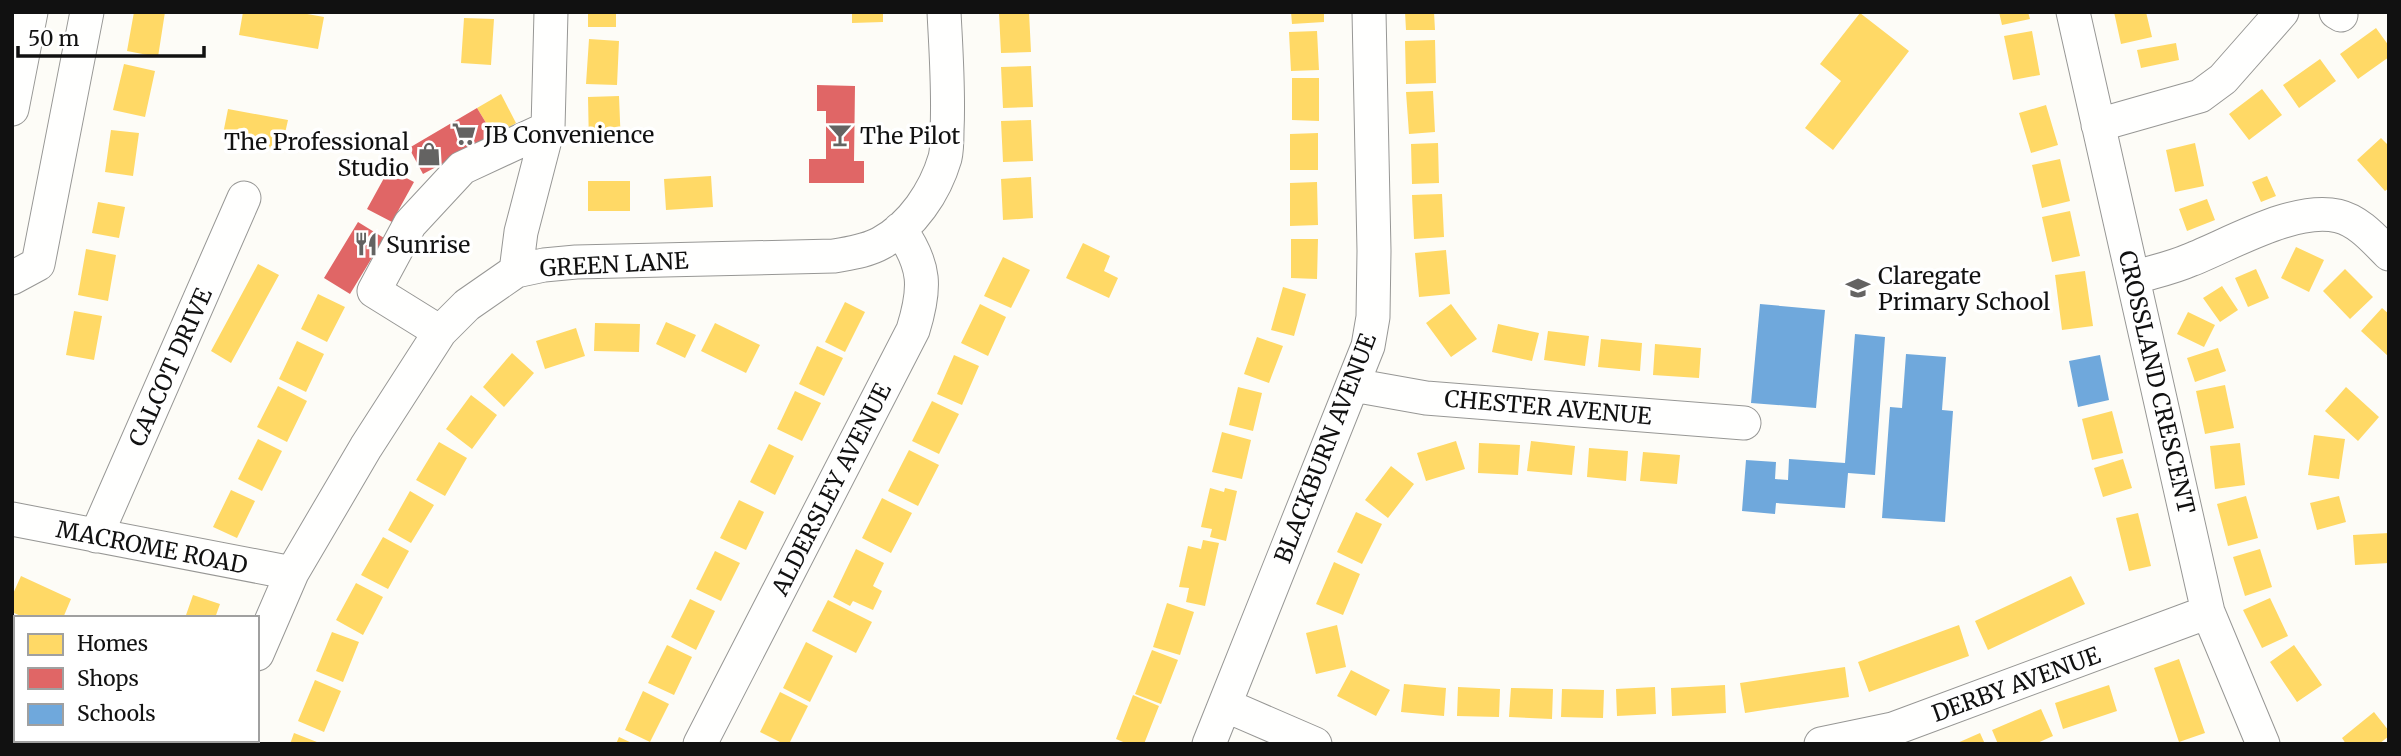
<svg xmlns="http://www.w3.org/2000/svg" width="2401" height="756" viewBox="0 0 2401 756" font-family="Merriweather,serif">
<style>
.homes{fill:#ffd966}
.shops{fill:#e06666}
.schools{fill:#6fa8dc}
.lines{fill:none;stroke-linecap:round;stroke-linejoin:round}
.minor-casing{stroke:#979795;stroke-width:35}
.minor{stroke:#fffffe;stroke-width:33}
.labels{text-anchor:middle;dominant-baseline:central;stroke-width:7;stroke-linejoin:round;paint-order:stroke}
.poi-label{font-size:23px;fill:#111;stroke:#fff;text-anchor:start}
.street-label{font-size:23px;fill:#111;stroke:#fff}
</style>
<rect width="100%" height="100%" fill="#fdfcf7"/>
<path class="homes" d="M134,12H165L158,57L127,51Z
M243,12H296L324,17L318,49L239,35Z
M588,12H616V27H588Z
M852,12H883V22L852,23Z
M1029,12L1031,52L1001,53L999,13Z
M1291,12H1324V22L1292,24Z
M1405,12H1434L1435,30H1406Z
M1999,12H2028L2030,19L2002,25Z
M2114,12H2146L2152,37L2121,44Z
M1860,13L1909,51L1833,150L1805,128L1841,81L1820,64Z
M464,18L494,19L491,65L461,63Z
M2376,28L2389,46V57L2358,79L2340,54Z
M1317,31L1319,70L1291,71L1289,32Z
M2032,31L2040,75L2013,80L2004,36Z
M589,39L619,41L617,85L586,84Z
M1435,40L1436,83L1406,84L1405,41Z
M2176,43L2179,60L2141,68L2137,50Z
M2320,59L2336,81L2299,108L2283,85Z
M124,64L155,71L145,117L113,110Z
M1031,66L1033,107L1003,108L1001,67Z
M1292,78H1319V121L1292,120Z
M2262,89L2282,115L2249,140L2229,114Z
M1433,91L1435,132L1409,134L1406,92Z
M501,94L516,123L494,136L477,108Z
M619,96L621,146H589L588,97Z
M2046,105L2058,145L2031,153L2019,113Z
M228,109L288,120L281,151L222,139Z
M1031,120L1033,161L1003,162L1001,121Z
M111,130L139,133L133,176L105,172Z
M1318,133V170H1290V134Z
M2381,138L2389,146V188L2385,191L2357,160Z
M1438,143L1439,183L1412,184L1411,144Z
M2195,143L2204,186L2175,192L2166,150Z
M2060,159L2070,201L2042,208L2032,165Z
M711,176L713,207L666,210L664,179Z
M2267,176L2276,196L2261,202L2252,182Z
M1031,177L1033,218L1003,220L1001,179Z
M588,181H630V211H588Z
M1317,182L1318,225L1290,226V183Z
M1442,194L1444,237L1414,239L1412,195Z
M2207,199L2215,220L2187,231L2179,209Z
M98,202L125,207L119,238L92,233Z
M2070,211L2080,256L2052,262L2042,217Z
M1291,239H1318L1317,279L1291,278Z
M1083,243L1110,256L1104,271L1118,278L1109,298L1066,278Z
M2296,247L2324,260L2309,292L2281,278Z
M86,249L116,255L108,301L78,295Z
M1446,250L1450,294L1419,297L1415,253Z
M1003,257L1030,270L1011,308L984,296Z
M258,264L279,275L231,363L211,351Z
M2256,269L2269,298L2248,307L2235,278Z
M2345,269L2373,297L2350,319L2323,291Z
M2085,271L2093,326L2062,330L2055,275Z
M2222,286L2238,310L2220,322L2203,298Z
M1283,287L1306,294L1294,336L1271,330Z
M318,294L345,307L327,342L301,329Z
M845,302L865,312L845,352L825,342Z
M980,304L1006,317L988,356L961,343Z
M1451,304L1477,339L1451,357L1426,323Z
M2382,308L2389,314V357L2361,331Z
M74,311L102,316L94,360L66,355Z
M2188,312L2215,325L2204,347L2177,334Z
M666,322L696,335L685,358L656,344Z
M595,323L640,324L639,352L594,351Z
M715,323L760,345L746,373L701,351Z
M1498,324L1539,333L1532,361L1492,352Z
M576,328L585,356L545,369L536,341Z
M1548,331L1589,336L1585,366L1544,360Z
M1257,337L1283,346L1269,383L1244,374Z
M1601,339L1642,343L1640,371L1598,367Z
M297,341L324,354L306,392L279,379Z
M1655,344L1701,348L1699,378L1653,375Z
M817,346L843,358L824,396L799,384Z
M2218,348L2226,371L2195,382L2187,358Z
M512,353L534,373L504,407L483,387Z
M954,355L979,366L962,405L937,394Z
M2225,385L2234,428L2205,434L2196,391Z
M278,386L307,401L287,442L257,427Z
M1238,387L1262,393L1253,431L1229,425Z
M2346,387L2379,417L2358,441L2325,411Z
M795,391L821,403L802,441L777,429Z
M471,395L497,415L472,449L446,429Z
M932,401L959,414L939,454L912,441Z
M2112,411L2123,453L2092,460L2082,419Z
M1222,432L1251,440L1242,479L1212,472Z
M2314,435L2345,439L2339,479L2308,475Z
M258,439L282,451L262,491L238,479Z
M1456,441L1465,469L1426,481L1417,453Z
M1531,441L1575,446L1572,475L1527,471Z
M439,442L467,458L445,496L416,480Z
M1479,443L1520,445L1518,475L1478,473Z
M2240,443L2245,485L2215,489L2210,446Z
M769,444L794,456L775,495L750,482Z
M1589,448L1628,451L1626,481L1587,477Z
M909,450L939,465L918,506L888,491Z
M1643,452L1680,455L1677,484L1640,481Z
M2123,459L2132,488L2103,497L2094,468Z
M1391,466L1414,484L1388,518L1365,500Z
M1210,488L1224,492L1225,488L1237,491L1226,541L1210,537L1212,529L1201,527Z
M231,490L255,501L237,538L213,527Z
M410,491L434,505L411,543L388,530Z
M2246,496L2258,538L2228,546L2217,504Z
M2339,496L2346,522L2317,530L2310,503Z
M882,498L912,513L891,553L862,538Z
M739,500L764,512L746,550L720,538Z
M1356,512L1382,524L1362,564L1337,552Z
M2138,513L2151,566L2129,571L2116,518Z
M2389,533V563L2355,565L2353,535Z
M383,537L409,551L388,589L361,575Z
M1203,540L1219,543L1205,606L1186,602L1189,588L1179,587L1188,546L1201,549Z
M856,549L884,563L873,586L882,591L873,610L853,601L850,606L833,597Z
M2260,549L2272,587L2245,596L2233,557Z
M715,551L740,563L721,601L696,589Z
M1334,562L1360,574L1343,615L1316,604Z
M21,576L71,599L63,618H25L12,612V596Z
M2071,576L2085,604L1988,650L1975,621Z
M356,583L383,597L363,635L336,620Z
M193,595L220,604L215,618H185Z
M2270,598L2288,636L2262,648L2243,610Z
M690,599L715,611L696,650L671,637Z
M828,600L872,622L856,653L812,631Z
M1167,603L1194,612L1180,655L1153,647Z
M1337,625L1346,667L1316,674L1306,633Z
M1959,625L1969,656L1869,692L1858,662Z
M332,632L359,642L343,682L316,671Z
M806,642L833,656L810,702L783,688Z
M667,645L692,657L674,695L648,683Z
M2294,645L2322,685L2297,702L2270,662Z
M1152,650L1178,660L1161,704L1135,694Z
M2179,659L2205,733L2179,742L2154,668Z
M1845,667L1849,697L1745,713L1740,683Z
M1351,670L1390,690L1376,716L1337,696Z
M315,680L341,691L324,732L298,721Z
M1404,684L1446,688L1444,716L1401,712Z
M1725,685L1726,713L1672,716L1671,688Z
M2109,685L2117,711L2063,729L2055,703Z
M1458,687L1500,689L1499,717L1457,716Z
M1655,687L1656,714L1617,716L1616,689Z
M1511,688L1553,689L1552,719L1509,717Z
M1562,689L1604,690L1603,718L1561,717Z
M643,691L669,704L650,742L625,730Z
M780,692L808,706L789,744H784L760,732Z
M1133,695L1159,706L1144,744H1128L1116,739Z
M2041,709L2053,736L2035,744H1998L1992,730Z
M2374,712L2389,731V736L2379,744H2346L2342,738Z
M294,733L322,744H290Z
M1980,733L1985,744H1955Z
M619,737L634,744H616Z
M134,740H169L168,744H142Z"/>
<path class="shops" d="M817,85L855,86L854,161H864V183H809V159H826V111H817Z
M477,108L494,136L423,174L409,148Z
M389,169L414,182L392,222L367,209Z
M358,222L384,238L350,294L324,278Z"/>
<path class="schools" d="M1760,304L1825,310L1816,408L1751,403Z
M1855,334L1885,337L1875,475L1848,473L1845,508L1776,503L1775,514L1742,511L1746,460L1776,462L1775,479L1788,480L1789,459L1845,463Z
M1906,354L1946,357L1942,410L1953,411L1945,522L1882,518L1890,407L1902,408Z
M2100,355L2109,400L2078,407L2069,361Z"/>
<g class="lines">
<g class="minor-casing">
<path id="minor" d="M2073,12L2208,612L2263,744
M2336,12L2341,15
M12,109L31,12
M2098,125L2200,96L2223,79L2282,12
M516,271L521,232L548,128L551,12
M12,278L38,264L87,12
M2133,278C2152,272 2172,268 2190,260C2231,244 2294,206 2338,216C2359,221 2374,239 2389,254
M440,332L374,291L410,224L462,168L548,128
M1353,385L1426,398L1744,423
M12,519L292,573
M96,536L244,198
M257,654L292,573L366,447L440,332L467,305L516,271L544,265L576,262L834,256C850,253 867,251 881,243C912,226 935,192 945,158C947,150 947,140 947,131C949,92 946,52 944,12
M1225,705L1315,744
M225,744L226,740
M700,744L913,330C926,288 926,266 900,229
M1209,744L1368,346L1373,317L1374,251L1369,12
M1821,744L1893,729L2208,612"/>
</g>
<use href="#minor" class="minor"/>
</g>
<defs>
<g id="supermarket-bare" transform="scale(1.89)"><path d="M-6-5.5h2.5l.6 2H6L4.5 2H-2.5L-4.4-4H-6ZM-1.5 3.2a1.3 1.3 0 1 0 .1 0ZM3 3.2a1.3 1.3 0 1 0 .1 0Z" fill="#646362" stroke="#fff" stroke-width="2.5" paint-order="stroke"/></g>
<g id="bar-bare" transform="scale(1.89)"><path d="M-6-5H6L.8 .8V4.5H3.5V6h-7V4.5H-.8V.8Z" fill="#646362" stroke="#fff" stroke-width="2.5" paint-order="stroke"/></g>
<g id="shop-bare" transform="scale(1.89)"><path d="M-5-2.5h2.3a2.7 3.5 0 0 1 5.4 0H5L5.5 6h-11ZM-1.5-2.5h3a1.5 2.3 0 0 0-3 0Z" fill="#646362" stroke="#fff" stroke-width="2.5" paint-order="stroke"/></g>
<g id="restaurant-bare" transform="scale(1.89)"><path d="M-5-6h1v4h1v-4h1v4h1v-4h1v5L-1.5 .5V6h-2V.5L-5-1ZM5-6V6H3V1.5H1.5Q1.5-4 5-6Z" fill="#646362" stroke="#fff" stroke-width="2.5" paint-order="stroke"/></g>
<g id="school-bare" transform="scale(1.89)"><path d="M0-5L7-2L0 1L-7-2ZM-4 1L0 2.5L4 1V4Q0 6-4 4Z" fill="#646362" stroke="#fff" stroke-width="2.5" paint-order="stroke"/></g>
</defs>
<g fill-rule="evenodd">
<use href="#supermarket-bare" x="464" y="134"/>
<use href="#bar-bare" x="840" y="135"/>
<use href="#shop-bare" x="429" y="154"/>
<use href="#restaurant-bare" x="366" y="244"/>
<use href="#school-bare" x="1858" y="288"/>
</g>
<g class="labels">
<g class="poi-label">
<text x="484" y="134">JB Convenience</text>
<text x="860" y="135">The Pilot</text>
<text x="409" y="141" text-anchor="end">The Professional<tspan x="409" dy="26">Studio</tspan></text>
<text x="386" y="244">Sunrise</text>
<text x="1878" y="275">Claregate<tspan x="1878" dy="26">Primary School</tspan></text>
</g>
<g class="street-label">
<text transform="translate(614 264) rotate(-3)">GREEN LANE</text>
<text transform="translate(170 367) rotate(-66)">CALCOT DRIVE</text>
<text transform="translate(2157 382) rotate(77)">CROSSLAND CRESCENT</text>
<text transform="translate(1548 407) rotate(5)">CHESTER AVENUE</text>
<text transform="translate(1325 448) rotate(-69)">BLACKBURN AVENUE</text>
<text transform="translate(831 489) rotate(-63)">ALDERSLEY AVENUE</text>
<text transform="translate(152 547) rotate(11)">MACROME ROAD</text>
<text transform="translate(2016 684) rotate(-20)">DERBY AVENUE</text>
</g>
</g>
<rect width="2401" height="756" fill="none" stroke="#111111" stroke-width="28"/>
<rect x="14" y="616" width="245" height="126" fill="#ffffff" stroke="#a0a0a0" stroke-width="2"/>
<rect x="28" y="634" width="35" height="21" fill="#ffd966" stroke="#a0a0a0" stroke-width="2"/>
<text x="77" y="651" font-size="21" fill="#111111">Homes</text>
<rect x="28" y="668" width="35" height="21" fill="#e06666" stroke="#a0a0a0" stroke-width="2"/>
<text x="77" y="686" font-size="21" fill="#111111">Shops</text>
<rect x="28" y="704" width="35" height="21" fill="#6fa8dc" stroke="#a0a0a0" stroke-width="2"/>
<text x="77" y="721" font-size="21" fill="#111111">Schools</text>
<path d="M18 46v10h186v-10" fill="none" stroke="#111111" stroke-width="3.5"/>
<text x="28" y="46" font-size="21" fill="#111111" stroke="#ffffff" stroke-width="5" paint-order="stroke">50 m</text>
</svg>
